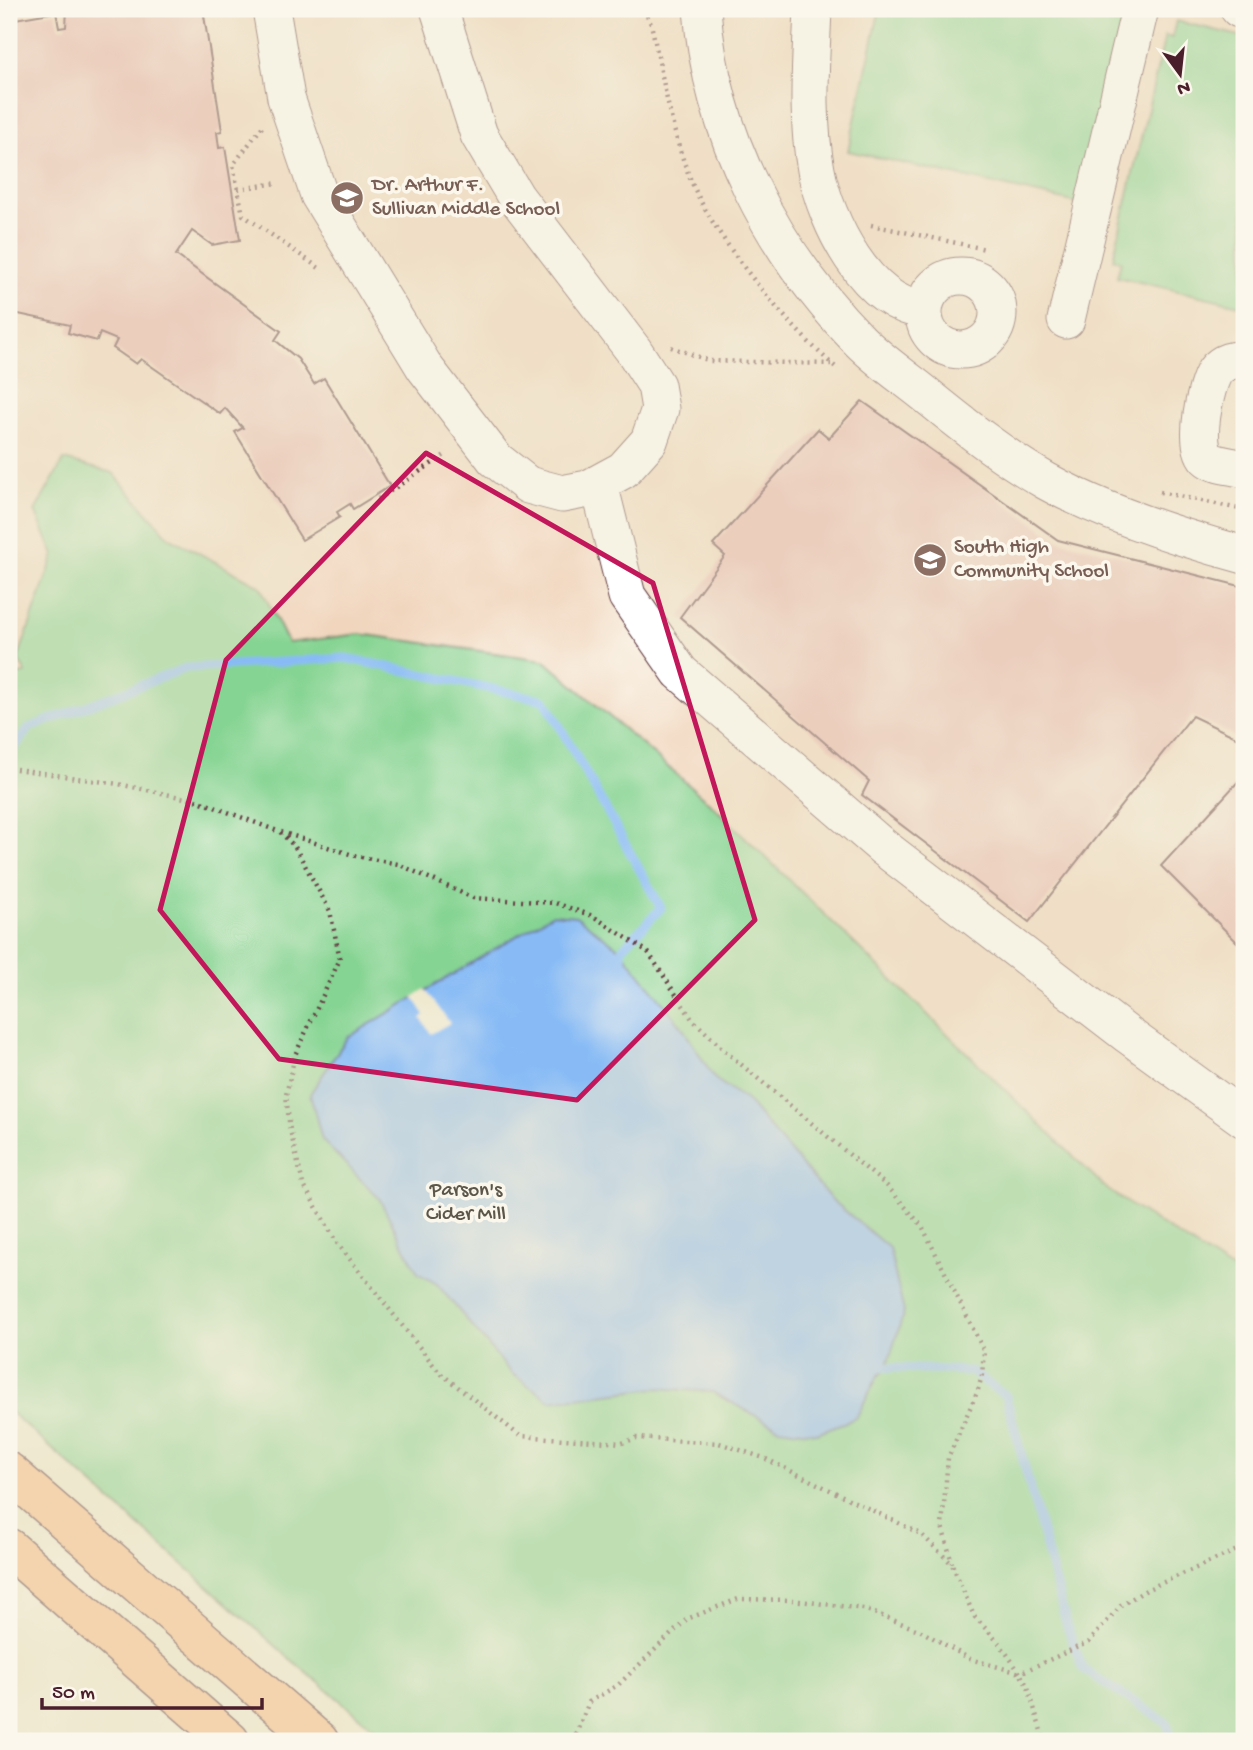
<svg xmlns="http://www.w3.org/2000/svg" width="1253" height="1750" viewBox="0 0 1253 1750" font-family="'Gochi Hand',sans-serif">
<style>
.built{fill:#f1d5bd}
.green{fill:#85d493;stroke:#687a5f;stroke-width:2}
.water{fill:#88bbf5;stroke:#696d90;stroke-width:2}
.pier{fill:#eee8ce}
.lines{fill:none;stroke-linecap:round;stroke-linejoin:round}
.stream{stroke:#88bbf5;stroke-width:9}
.building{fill:#e8afa9}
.minor-casing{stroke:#633d43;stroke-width:39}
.major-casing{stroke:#633d43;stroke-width:41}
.path{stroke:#633d43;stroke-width:4.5;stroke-dasharray:2 5;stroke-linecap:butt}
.minor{stroke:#fff;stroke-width:37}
.major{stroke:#f8bd89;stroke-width:38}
.marked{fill:none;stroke:#c2185b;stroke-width:5;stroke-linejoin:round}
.labels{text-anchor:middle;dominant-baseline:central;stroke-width:7;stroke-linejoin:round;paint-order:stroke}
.education-label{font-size:21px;fill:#785e54;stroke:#fbf7ec;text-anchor:start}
.park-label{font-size:21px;fill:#5c554a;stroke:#fbf7ec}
</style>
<rect width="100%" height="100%" fill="#fbf7ec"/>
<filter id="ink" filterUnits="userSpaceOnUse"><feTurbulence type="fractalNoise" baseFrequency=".0143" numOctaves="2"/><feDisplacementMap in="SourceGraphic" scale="14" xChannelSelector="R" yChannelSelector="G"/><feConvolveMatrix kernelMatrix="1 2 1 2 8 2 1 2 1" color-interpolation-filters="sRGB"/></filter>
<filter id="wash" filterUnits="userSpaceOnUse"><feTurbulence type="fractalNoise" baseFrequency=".00686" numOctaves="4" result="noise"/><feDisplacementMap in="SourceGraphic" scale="28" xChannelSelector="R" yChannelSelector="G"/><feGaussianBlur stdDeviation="1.57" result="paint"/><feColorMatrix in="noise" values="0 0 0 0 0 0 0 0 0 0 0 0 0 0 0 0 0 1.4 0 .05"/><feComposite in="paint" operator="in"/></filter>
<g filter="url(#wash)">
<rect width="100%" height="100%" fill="#eee8ce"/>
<path class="built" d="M9,9H1244V1278L1109,1191L713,806L360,634L9,675Z"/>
<path class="green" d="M880,9H1127L1082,204L848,151Z
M1176,21L1244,37V306L1117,277L1121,261L1113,259L1165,36L1172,38Z
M64,460L113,473L169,537L260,586L288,643L360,634L544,660L713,806L1109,1191L1244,1278V1741H389L288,1657L9,1411V675L26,673L18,659L54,555L35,511Z"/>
<path class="water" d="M553,914L576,916L621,950L680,1024L715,1079L746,1100L830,1198L889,1248L904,1312L886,1369L878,1376L856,1418L817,1433L779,1428L712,1392L656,1388L551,1401L511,1373L437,1284L418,1273L379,1198L322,1140L310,1094L347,1038Z"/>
<path class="pier" d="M425,989L450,1023L431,1034L421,1018L425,1015L413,997Z"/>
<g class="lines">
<path class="stream" d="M9,755L29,728L186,668L345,658L545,700L661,908L621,950L622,961
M877,1367L970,1371L1006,1396L1067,1626L1083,1669L1167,1723L1172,1741"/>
</g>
<g id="blocks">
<path class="building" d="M67,9H139L140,13L146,12L145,9H203L222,131L217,132L219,148L225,147L240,240L212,245L192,231L176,255L281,331L275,340L298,359L314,384L324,378L390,486L353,509L350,504L337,512L340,517L302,540L235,432L243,428L225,408L220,414L141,359L136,364L113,348L117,340L100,333L97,341L68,333L70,325L9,312V20L56,12L59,28L66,27Z
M862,401L1058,540L1244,587V741L1192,716L1029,922L862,795L869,781L680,617L725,556L713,545L818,429L829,438Z
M1244,775V949L1161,866Z"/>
</g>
</g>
<g filter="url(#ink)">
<use href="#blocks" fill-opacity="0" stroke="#633d43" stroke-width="2"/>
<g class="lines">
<g class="minor-casing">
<path id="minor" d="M271,9L286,98L319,195L425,368L495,459L528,485L562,494L588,489L623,470L649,441L660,409L656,385L634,351L516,197L479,135L439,9
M702,9C711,134 773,252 860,341C881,362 907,379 930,398C967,428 1004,457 1046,481C1102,512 1182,538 1244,555
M813,9C811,62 806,117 816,170C826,222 866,304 924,310
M1239,9L1244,10
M924 313a37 37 0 1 1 74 0a37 37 0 1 1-74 0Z
M1066,320L1140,9
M1244,361C1234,358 1222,362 1215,371C1205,386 1192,447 1208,459C1216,465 1234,466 1244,469
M599,484L627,596L680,672L883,847L1128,1035L1244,1119"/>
</g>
<g class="major-casing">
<path id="major" d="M9,1472L319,1741
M9,1548L230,1741"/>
</g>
<path class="path" d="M644,9L651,24C664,80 672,142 697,194C724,249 791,330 838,369
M262,127L233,165L243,215L322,270
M238,189L278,183
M871,225L985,249
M671,347L710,361L831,364
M1160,492L1244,510
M378,499L448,453
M9,768L118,784L199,801L280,832L295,847L330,911L340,959L295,1055L286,1095L290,1130L303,1184L337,1243L439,1372L520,1436L622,1443L637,1438L719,1443L764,1458L921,1534L952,1564L974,1616L1000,1644L1020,1673L1089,1642L1121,1605L1148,1589L1244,1547
M281,832L356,856L398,864L473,898L555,903L593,916L648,952L692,1019L725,1051L887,1186L922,1226L984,1351L982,1375L978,1390L948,1458L942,1526L952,1563
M573,1741L589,1702L618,1685L687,1619L738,1599L792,1600L864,1609L921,1631L970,1659L1020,1673L1028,1687L1044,1741"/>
<use href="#minor" class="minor"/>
<use href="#major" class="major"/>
</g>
</g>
<path d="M0 0H1253V1750H0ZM426,453L653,583L755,920L577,1100L279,1059L160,910L226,660Z" fill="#eee8ce" fill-opacity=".55" fill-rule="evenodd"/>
<path class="marked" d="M426,453L653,583L755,920L577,1100L279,1059L160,910L226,660Z"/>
<defs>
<g id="school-disc" transform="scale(1.75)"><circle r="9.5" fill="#8d6e63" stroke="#fbf7ec"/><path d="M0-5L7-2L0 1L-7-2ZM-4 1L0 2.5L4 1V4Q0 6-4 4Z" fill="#fff"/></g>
</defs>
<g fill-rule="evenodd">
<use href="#school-disc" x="347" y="198"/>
<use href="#school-disc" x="930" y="560"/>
</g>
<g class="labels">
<g class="education-label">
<text x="372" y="186">Dr. Arthur F.<tspan x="372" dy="24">Sullivan Middle School</tspan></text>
<text x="954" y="548">South High<tspan x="954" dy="24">Community School</tspan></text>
</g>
<g class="park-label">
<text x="466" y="1191">Parson's<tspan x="466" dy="24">Cider Mill</tspan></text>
</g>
</g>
<rect width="1253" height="1750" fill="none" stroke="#fbf7ec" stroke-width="35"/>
<g transform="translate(1180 74) rotate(165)" stroke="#fbf7ec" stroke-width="5" paint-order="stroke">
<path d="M0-5L12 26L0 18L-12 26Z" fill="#4a1f2b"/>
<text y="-10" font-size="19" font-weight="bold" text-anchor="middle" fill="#4a1f2b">N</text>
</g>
<path d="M42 1698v10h220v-10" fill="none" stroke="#4a1f2b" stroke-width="3.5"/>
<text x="52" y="1698" font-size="21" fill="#4a1f2b" stroke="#fbf7ec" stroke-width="5" paint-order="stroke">50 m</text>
</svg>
